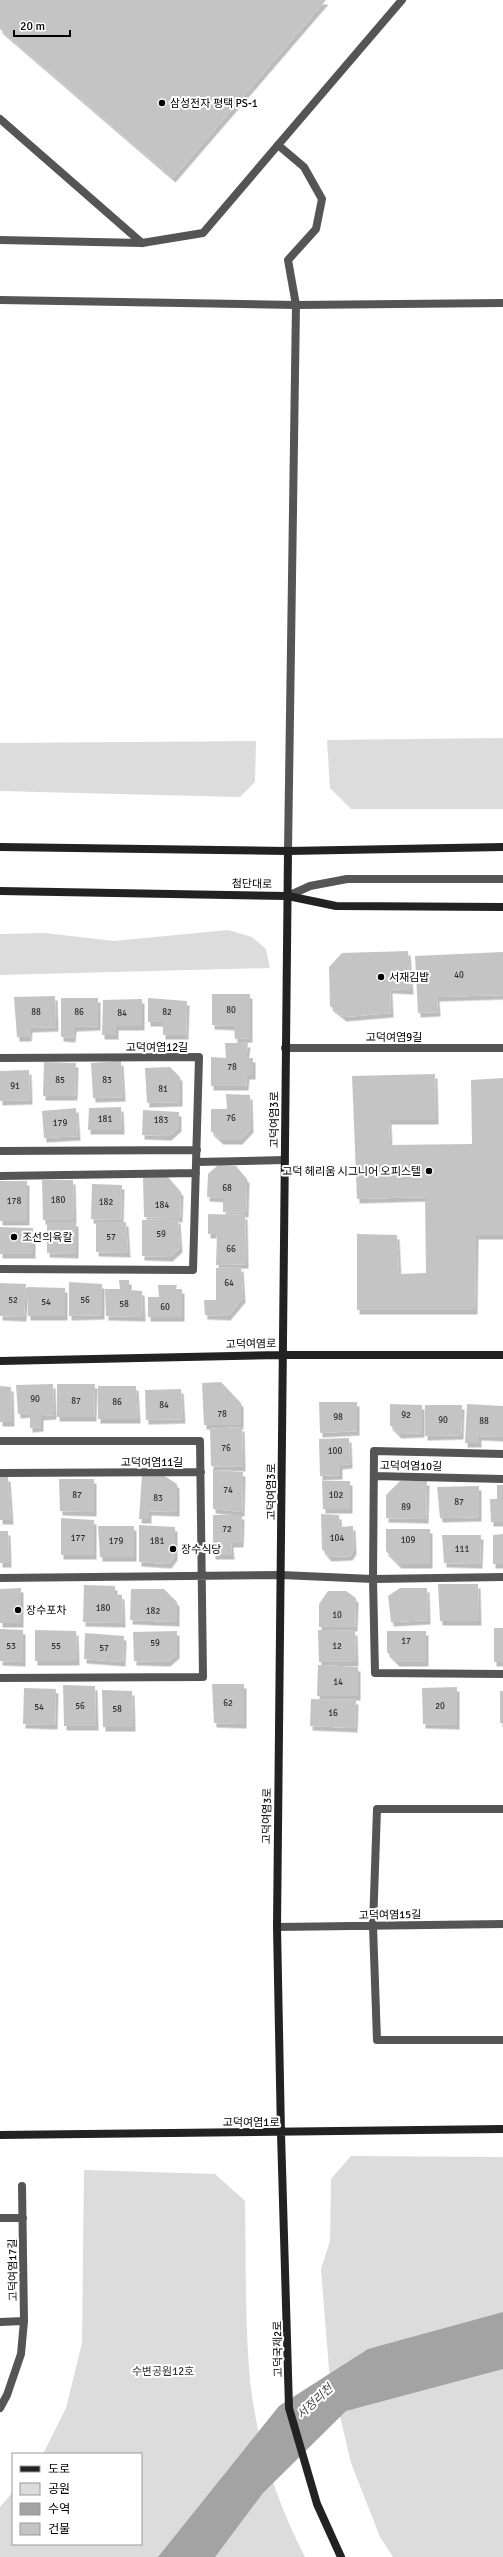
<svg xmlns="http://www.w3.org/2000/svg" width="503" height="2557" viewBox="0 0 503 2557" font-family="Signika,'Noto Sans KR',sans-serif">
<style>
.green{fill:#dcdcdc}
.water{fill:#a3a3a3}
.building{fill:#c4c4c4;filter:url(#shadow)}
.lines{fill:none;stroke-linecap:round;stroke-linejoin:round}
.lane{stroke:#555;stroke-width:8}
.street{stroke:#555;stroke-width:8}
.secondary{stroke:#222;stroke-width:8}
.poi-dot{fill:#000;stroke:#fff;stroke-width:1.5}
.labels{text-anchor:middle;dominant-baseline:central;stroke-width:4;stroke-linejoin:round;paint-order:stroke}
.number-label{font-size:9px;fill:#313131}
.poi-label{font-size:11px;fill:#000;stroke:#fff;text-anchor:start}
.street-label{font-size:11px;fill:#000;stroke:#fff}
.park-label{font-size:11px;fill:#333;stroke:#fff}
.water-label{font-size:12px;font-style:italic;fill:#444;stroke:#fff}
</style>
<defs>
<filter id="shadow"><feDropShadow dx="2.5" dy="4.5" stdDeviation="0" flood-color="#0004"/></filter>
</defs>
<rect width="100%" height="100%" fill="#fff"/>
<path class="green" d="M503,738V809H351L330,788L327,740Z
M256,741L255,782L240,797L0,791V743Z
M228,930L252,937L266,949L270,968L0,975V934L45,933L114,941Z
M351,2156L503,2157V2557H393L380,2537L351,2463L329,2369L321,2269L330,2241L331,2179Z
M84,2170L215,2174L245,2201C246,2256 245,2313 249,2368C253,2432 276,2501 305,2557H0V2507L13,2492V2544H141V2454H43L66,2408L82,2343Z"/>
<path class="water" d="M503,2312V2369L346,2411L263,2493L215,2557H158L279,2406L368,2349Z"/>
<path class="building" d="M0,0H326L173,178L0,29Z
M408,951L411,990L390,989L391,1013L344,1017L330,1006L329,967L342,953Z
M503,952V995L437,997L438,1012L418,1013L415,956Z
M212,994H250V1038L235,1039L234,1026L212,1025Z
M55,996L56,1027L30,1028L29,1037H17L14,997Z
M61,998H98V1026L74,1027L73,1038L61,1037Z
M148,998L187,1001L186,1035H163V1022H148Z
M142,999V1026H116V1035H102L103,1000Z
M225,1043H248L246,1058H253V1075H247L246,1086H211V1057L226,1058Z
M121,1061L123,1097L93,1098L91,1063Z
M44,1062L76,1063L75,1096H43Z
M170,1067L180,1077V1102L147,1103L145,1068Z
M29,1070L30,1100L0,1101V1071Z
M435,1074L436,1120H389L390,1145L472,1144L471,1080L503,1078V1235H476L475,1310H357V1234L397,1235L399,1274L426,1273L425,1197L357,1199L352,1076Z
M226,1094L250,1095L251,1128L240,1140H221L211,1131V1109H227Z
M121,1107L122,1130H88L89,1108Z
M76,1108L78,1136L44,1138L42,1111Z
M143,1110L179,1112V1127L169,1136L142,1135Z
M218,1165L236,1166L247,1179L246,1213L223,1212V1198L207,1197L208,1174Z
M143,1176L168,1177L181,1192L180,1218L144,1217Z
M42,1180H73L74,1220H43Z
M0,1181H27V1221H0Z
M92,1184L122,1185L121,1220L91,1219Z
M208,1214L245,1215L246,1264L216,1265L217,1234H208Z
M178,1219L180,1248L170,1257L142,1256V1220Z
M47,1222H76V1254L47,1253Z
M96,1222H126L128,1253L96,1252Z
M0,1227L33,1228V1254H0Z
M241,1267L243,1298L228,1316L205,1315L204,1300H216V1268Z
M119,1280H129V1290L142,1291L143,1317L106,1316L105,1289H120Z
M69,1282L102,1284V1315L69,1316Z
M0,1283L26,1284L24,1317L0,1316Z
M158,1285H177L176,1289H182V1317H148V1297H159Z
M27,1287L65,1288V1316H28Z
M221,1382L241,1403V1425H204L202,1383Z
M53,1384L54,1415L41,1416V1427L30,1428V1413L18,1414L16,1385Z
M57,1384H95L94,1417H57Z
M0,1386L11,1387L12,1422H0Z
M98,1386H136L138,1419H98Z
M181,1389L183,1419L146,1420L145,1390Z
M319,1402H357V1431L320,1433Z
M390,1404L422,1405V1433L399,1434L390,1425Z
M467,1404L503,1406V1437L479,1436V1443H465Z
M425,1405H462L461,1435L425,1436Z
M242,1427L243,1467L211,1466L210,1429Z
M349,1438L350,1464L340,1465V1475L320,1476L319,1439Z
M213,1470L243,1472L242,1512L213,1509Z
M142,1474L163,1475L177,1484V1512L149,1511V1519H139Z
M0,1477H8L11,1520H0Z
M59,1479H94V1512L60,1511Z
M322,1481H350V1509H323Z
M400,1481H427L426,1519L386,1518V1495Z
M497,1485H503V1522H491L490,1499H497Z
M479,1486V1517L440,1518L437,1487Z
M321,1514L339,1515L340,1527L353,1526L354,1550L350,1556L329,1557L322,1549Z
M213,1515H242L241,1543H231L232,1555H213Z
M61,1518L94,1520V1555H61Z
M139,1525L175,1527V1556L169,1564L139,1562Z
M98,1526H134V1557H100Z
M386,1529H430V1564H399L386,1551Z
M0,1531H8L9,1563H0Z
M503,1534V1564H493V1535Z
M442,1535H481L480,1564L444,1563Z
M438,1584H478L479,1621H440Z
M84,1585L115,1586V1594L122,1595L123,1623L83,1622Z
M21,1588V1623H0V1589Z
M400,1588H427L428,1620L391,1622L388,1596Z
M131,1589H164L177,1602V1622L130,1620Z
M328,1591H346L356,1598L355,1627H319V1604Z
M494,1628H503V1662H494Z
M0,1629L23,1630V1662L0,1661Z
M35,1630L76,1631L77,1661H35Z
M318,1630L355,1631L356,1662H319Z
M177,1631V1654L168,1662L134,1661L133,1632Z
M387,1631H426V1662H397L387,1652Z
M85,1633L124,1636L123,1662L84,1659Z
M318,1665L358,1667V1696H317Z
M212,1684H244V1724L214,1723Z
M63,1685L95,1686L96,1726H64Z
M457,1687V1725L423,1724L422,1688Z
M24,1688L56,1689L55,1725L23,1724Z
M102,1690L132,1691L133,1727H103Z
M500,1691H503V1723H500Z
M311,1699L356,1700L355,1728L310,1726Z"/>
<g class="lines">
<path class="lane" d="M0,240L142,243L203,233L278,145
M288,896L310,886L347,879H503"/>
<path class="street" d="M0,119L142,243
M0,300L296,305L503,303
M288,851L296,305L288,260L316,229L322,199L304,167L278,145L402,0
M285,1048H503
M0,1058L199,1057L193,1270L0,1269
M0,1151L197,1150
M196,1162L285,1160
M0,1176L196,1173
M0,1441H200L203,1677L0,1678
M503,1454L374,1451L373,1579L503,1577
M0,1473L201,1472
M374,1476L503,1479
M0,1578L281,1575L373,1579L375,1673L503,1674
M503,1809H377L373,1926L377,2040H503
M277,1927L503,1924
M0,2218H23
M0,2322L24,2321
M0,2408L7,2395L21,2354L24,2321L22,2186"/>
<path class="secondary" d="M0,847L288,851L503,847
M288,851L277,1927L281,2133L289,2408L317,2504L341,2557
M0,891L288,896L336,906L503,907
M0,1361L282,1355H503
M0,2135L503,2129"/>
</g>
<g class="poi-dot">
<circle cx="162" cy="103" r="4"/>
<circle cx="381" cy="977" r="4"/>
<circle cx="429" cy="1171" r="4"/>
<circle cx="14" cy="1237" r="4"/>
<circle cx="173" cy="1549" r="4"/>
<circle cx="18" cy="1610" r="4"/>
</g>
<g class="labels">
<g class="number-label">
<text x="459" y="975">40</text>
<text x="231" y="1010">80</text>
<text x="36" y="1012">88</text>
<text x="79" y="1012">86</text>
<text x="167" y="1012">82</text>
<text x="122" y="1013">84</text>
<text x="232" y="1067">78</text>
<text x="60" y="1080">85</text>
<text x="107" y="1080">83</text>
<text x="15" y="1086">91</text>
<text x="163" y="1089">81</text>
<text x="231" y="1118">76</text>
<text x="105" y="1119">181</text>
<text x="161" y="1120">183</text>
<text x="60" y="1123">179</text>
<text x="227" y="1188">68</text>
<text x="58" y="1200">180</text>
<text x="14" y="1201">178</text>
<text x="106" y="1202">182</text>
<text x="162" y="1205">184</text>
<text x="161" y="1234">59</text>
<text x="111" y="1237">57</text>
<text x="231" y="1249">66</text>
<text x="229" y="1283">64</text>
<text x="13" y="1300">52</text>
<text x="85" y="1300">56</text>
<text x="46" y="1302">54</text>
<text x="124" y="1304">58</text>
<text x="165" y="1307">60</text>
<text x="35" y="1399">90</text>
<text x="76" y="1401">87</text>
<text x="117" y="1402">86</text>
<text x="164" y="1405">84</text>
<text x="222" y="1414">78</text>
<text x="406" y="1415">92</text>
<text x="338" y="1417">98</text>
<text x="443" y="1420">90</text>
<text x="484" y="1421">88</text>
<text x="226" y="1448">76</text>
<text x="335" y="1451">100</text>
<text x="228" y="1490">74</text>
<text x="77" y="1495">87</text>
<text x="336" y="1495">102</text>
<text x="158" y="1498">83</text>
<text x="459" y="1502">87</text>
<text x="406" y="1507">89</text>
<text x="227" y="1529">72</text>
<text x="78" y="1538">177</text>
<text x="337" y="1538">104</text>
<text x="408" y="1540">109</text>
<text x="116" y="1541">179</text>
<text x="157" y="1541">181</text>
<text x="462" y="1549">111</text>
<text x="103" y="1608">180</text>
<text x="153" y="1611">182</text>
<text x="337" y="1615">10</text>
<text x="406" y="1641">17</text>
<text x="155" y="1643">59</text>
<text x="11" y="1646">53</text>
<text x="56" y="1646">55</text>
<text x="337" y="1646">12</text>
<text x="104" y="1648">57</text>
<text x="338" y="1682">14</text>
<text x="228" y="1703">62</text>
<text x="80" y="1706">56</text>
<text x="440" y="1706">20</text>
<text x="39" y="1707">54</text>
<text x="117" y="1709">58</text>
<text x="333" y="1713">16</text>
</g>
<g class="poi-label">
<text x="170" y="103">삼성전자 평택 PS-1</text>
<text x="389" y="977">서재김밥</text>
<text x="421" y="1171" text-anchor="end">고덕 헤리움 시그니어 오피스텔</text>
<text x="22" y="1237">조선의육칼</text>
<text x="181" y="1549">장수식당</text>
<text x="26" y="1610">장수포차</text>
</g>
<g class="street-label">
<text transform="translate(252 884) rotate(1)">첨단대로</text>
<text x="394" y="1037">고덕여염9길</text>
<text x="157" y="1047">고덕여염12길</text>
<text transform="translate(274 1120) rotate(-90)">고덕여염3로</text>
<text transform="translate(251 1344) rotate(-1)">고덕여염로</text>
<text x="152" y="1462">고덕여염11길</text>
<text transform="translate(411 1466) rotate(1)">고덕여염10길</text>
<text transform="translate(271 1492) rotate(-90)">고덕여염3로</text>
<text transform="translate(267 1816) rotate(-89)">고덕여염3로</text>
<text transform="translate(390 1915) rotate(-1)">고덕여염15길</text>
<text x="251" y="2122">고덕여염1로</text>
<text transform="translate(13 2270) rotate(-91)">고덕여염17길</text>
<text transform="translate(278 2349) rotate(-91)">고덕국제2로</text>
</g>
<g class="park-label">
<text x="163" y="2371">수변공원12호</text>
</g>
<g class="water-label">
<text transform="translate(315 2402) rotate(-43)">서정리천</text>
</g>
</g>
<rect x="12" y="2453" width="130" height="92" fill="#ffffff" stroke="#999999"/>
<rect x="20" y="2466" width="20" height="6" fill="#222222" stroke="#999999"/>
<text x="48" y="2473" font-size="12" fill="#000000">도로</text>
<rect x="20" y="2483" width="20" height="12" fill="#dcdcdc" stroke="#999999"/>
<text x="48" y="2493" font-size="12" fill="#000000">공원</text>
<rect x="20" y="2503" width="20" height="12" fill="#a3a3a3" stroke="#999999"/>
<text x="48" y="2513" font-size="12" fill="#000000">수역</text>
<rect x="20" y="2523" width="20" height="12" fill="#c4c4c4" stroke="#999999"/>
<text x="48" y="2533" font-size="12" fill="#000000">건물</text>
<path d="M14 30v6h56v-6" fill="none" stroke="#000000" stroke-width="2"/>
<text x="20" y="30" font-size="12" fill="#000000" stroke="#ffffff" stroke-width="3" paint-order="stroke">20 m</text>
</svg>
